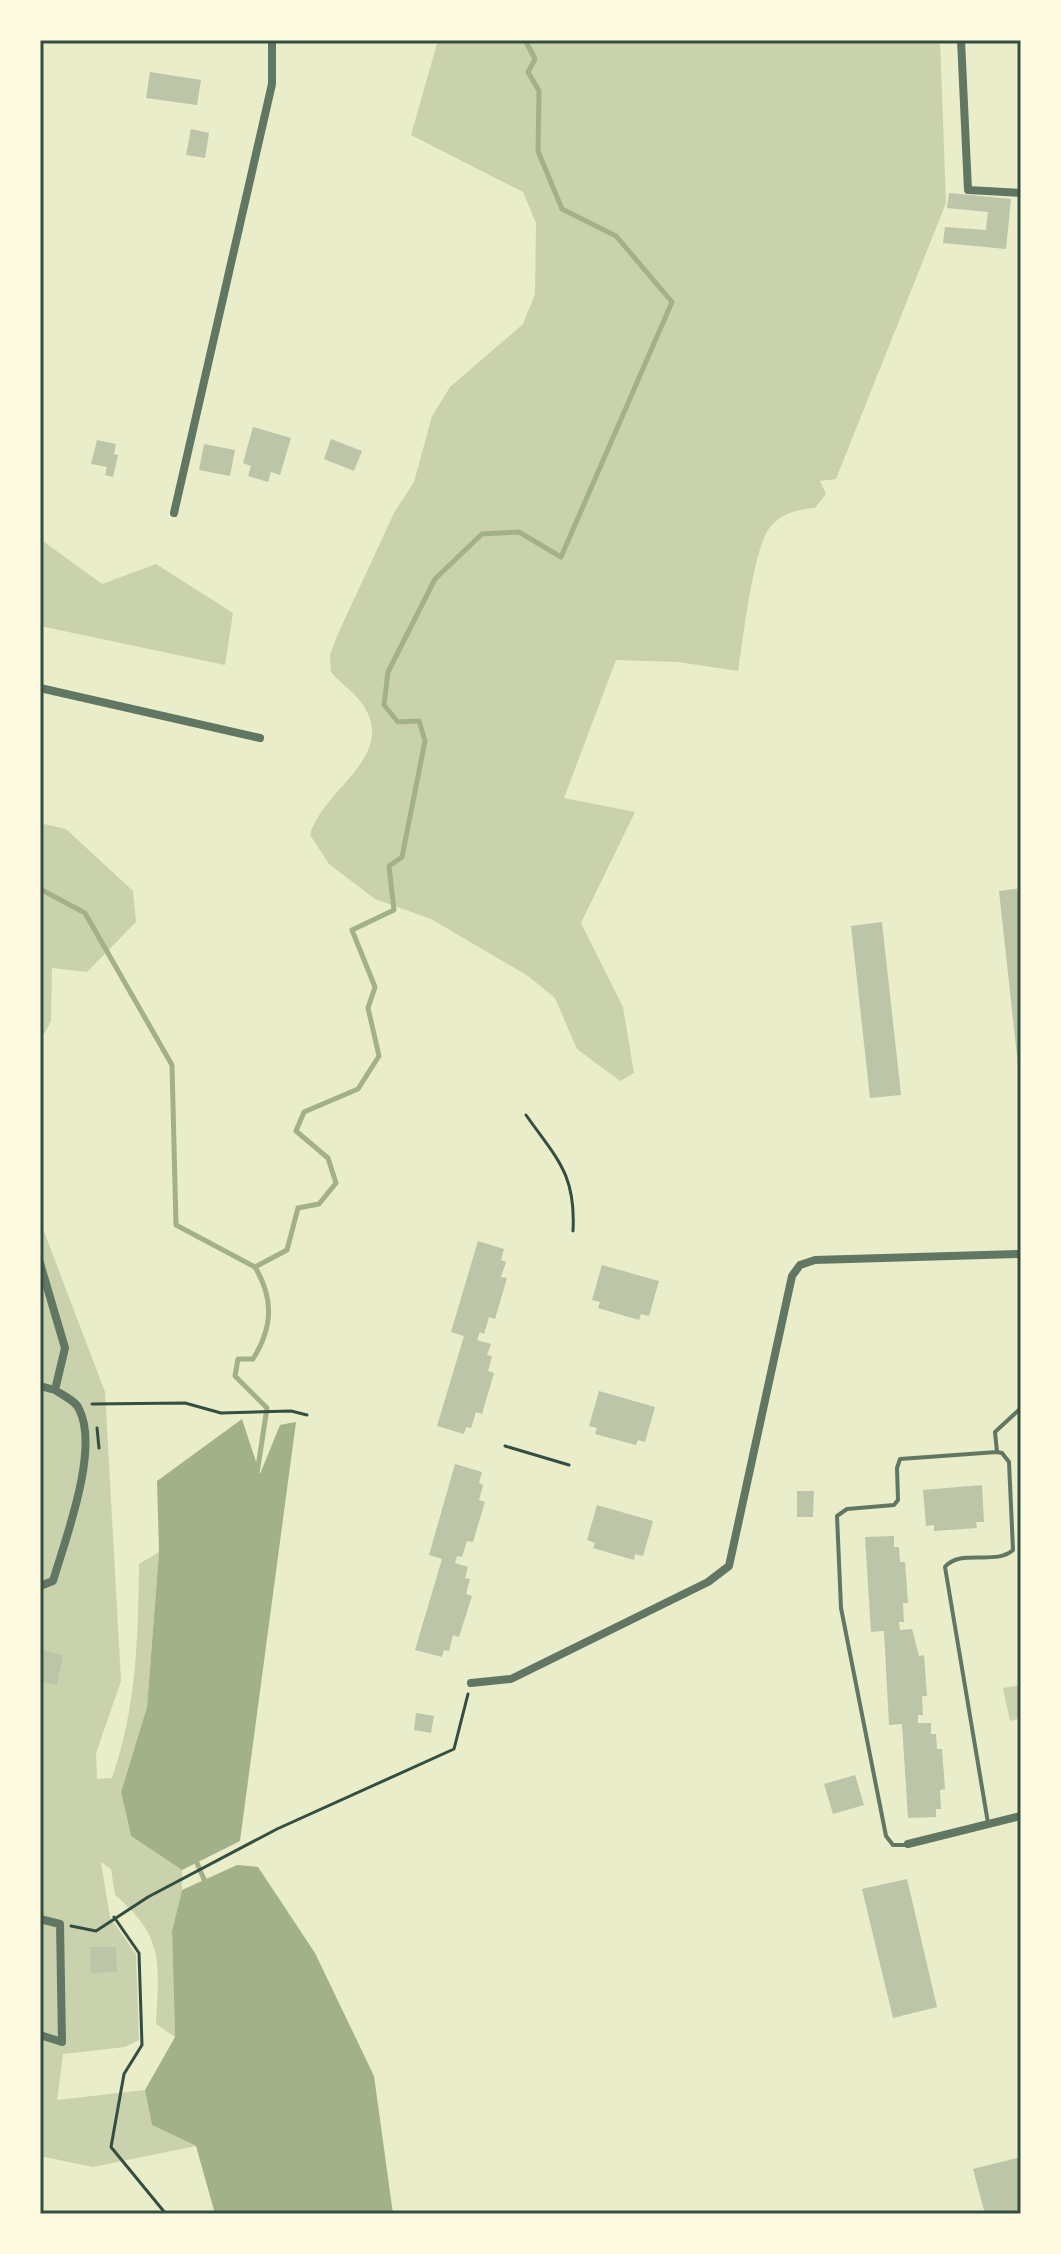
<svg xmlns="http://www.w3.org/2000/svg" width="1061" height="2254" viewBox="0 0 1061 2254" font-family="'Open Sans',sans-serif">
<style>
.green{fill:#cad2ad}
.water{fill:#a3b18a}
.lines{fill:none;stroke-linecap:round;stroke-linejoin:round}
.stream{stroke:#a3b18a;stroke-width:5}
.building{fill:#bcc5a7}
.path{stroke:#344e41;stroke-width:3}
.service{stroke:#617663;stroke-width:4}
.minor{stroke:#617663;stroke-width:8}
.neatline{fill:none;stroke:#344e41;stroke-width:3}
</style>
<rect width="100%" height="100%" fill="#e9edc9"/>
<path class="green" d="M438,40H940L946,203L836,479L820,481L826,494L815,508C798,509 783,513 771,526C753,545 743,641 738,671L678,662L616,660L564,798L635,812L581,923L623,1007L634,1073L620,1081L577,1049L555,998L528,976L431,919L375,899L329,864L310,835C322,790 395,758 365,708C356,693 342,685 331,672L330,655L337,636L394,513L414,482L432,416L450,387L523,324L535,294L536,223L523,192L411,135Z
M40,539L102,584L156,564L233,613L225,665L40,626Z
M40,823L66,829L133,891L136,922L87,972L52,968L51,1021L40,1042Z
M40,1221L105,1392L121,1681L96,1753L97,1779L112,1778C137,1705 138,1639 139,1564L159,1552L147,1707L121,1792L131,1836L182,1870V1890L172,1931L175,2037L156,2024C159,1964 165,1937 115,1895L111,1869L101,1862L110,1917L136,1954L139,2040L125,2047L63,2054L57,2100L145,2090L152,2125L196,2146L93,2167L40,2156Z
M1021,1685V1718L1010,1721L1003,1688Z"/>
<path class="water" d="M242,1419L260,1474L280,1425L296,1422L240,1841L182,1870L131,1836L121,1792L147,1707L159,1552L157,1481Z
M237,1865L258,1867L315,1953L374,2076L393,2214H215L196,2146L152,2125L145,2090L175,2037L172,1931L182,1890Z"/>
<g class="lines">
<path class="stream" d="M40,889L85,913L172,1065L176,1225L255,1267
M256,1480L267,1408L235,1376L238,1359H253C273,1327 274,1299 255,1267L287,1250L298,1208L319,1204L336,1183L328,1158L296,1131L304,1112L358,1089L379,1056L368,1008L375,987L352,930L394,910L389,866L402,857L425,741L419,721L398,722L384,705L388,672L435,579L482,534L519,532L561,557L672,302L616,236L562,209L538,151L539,91L528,72L535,59L525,40
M194,1856L206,1884"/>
</g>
<path class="building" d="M150,72L201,80L197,105L146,98Z
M191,129L209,133L205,158L186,155Z
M949,193L1011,199L1006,249L943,243L945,227L986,230L988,212L947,208Z
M253,427L291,438L280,475L271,472L268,482L248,476L251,466L243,463Z
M331,439L362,451L354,471L324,459Z
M97,440L116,444L114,454L118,455L113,477L105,475L107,467L91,464Z
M204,444L235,450L230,476L199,470Z
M1021,888V1074H1019L999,891Z
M882,922L901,1095L870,1098L851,926Z
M478,1241L504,1249L501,1260L506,1262L501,1277L507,1278L495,1319L489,1317L484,1334L480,1332L477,1340L491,1344L487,1355L492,1356L488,1371L494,1373L482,1414L476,1412L471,1428L466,1427L464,1434L437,1426L464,1336L451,1332Z
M602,1265L659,1281L649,1316L641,1314L639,1320L598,1308L600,1302L592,1300Z
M599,1391L655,1407L645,1442L638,1440L636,1445L595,1434L597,1428L589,1426Z
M455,1464L482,1472L479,1483L483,1485L479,1500L485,1502L473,1542L467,1541L462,1557L457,1556L455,1563L468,1567L465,1578L470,1579L466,1594L472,1596L459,1637L453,1635L449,1651L444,1650L442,1657L415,1650L442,1559L429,1555Z
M982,1485L984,1522H976L977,1528L934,1531V1525L926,1526L923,1490Z
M797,1491H814L813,1517H797Z
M597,1505L653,1521L643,1556L635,1554L634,1560L593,1548L595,1543L587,1540Z
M894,1536V1547H899L900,1562H905L908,1603H903L904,1622H899L900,1630L912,1629L919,1656L924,1655L927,1696H922L923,1715H918V1723H931V1734H936L937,1749H942L945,1789L940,1790L941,1809H936V1817L908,1818L902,1724L889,1725L884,1631L871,1632L865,1537Z
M40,1650L63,1655L57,1685L40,1682Z
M416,1713L434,1716L431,1733L414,1730Z
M855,1775L864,1805L833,1814L824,1784Z
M907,1879L937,2007L893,2018L862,1889Z
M90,1947H116L117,1972L91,1973Z
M1021,2157V2214H985L973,2169Z"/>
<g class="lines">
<path class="path" d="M526,1115C557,1159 576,1174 573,1231
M92,1404L185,1403L221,1413L291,1411L307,1415
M97,1428L99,1448
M505,1446L569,1465
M114,1917L139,1953L142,2045L124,2074L111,2147L166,2214
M71,1926L96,1931L148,1897L277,1829L454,1749L468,1694"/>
<path class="service" d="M988,1823L945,1567C960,1548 996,1566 1013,1550L1009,1462L1002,1453L997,1452
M906,1845H893L886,1836L841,1608L837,1516L847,1509L894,1505L898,1500L897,1468L900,1459L997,1452L995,1432L1021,1408"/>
<path class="minor" d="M961,40L968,190L1021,193
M174,513L272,84V40
M40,688L260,738
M40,1263L65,1348L55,1390C62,1395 76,1401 79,1409C100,1449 65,1540 53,1581L40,1586
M40,1386L55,1390
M471,1683L511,1679L708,1582L729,1566L792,1276L800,1265L815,1260L1021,1254
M908,1844L1021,1816
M40,1919L60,1924L62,2042L40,2035"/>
</g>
<rect width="1061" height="2254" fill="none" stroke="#fefae0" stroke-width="84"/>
<rect x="42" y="42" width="977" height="2170" class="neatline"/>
</svg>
